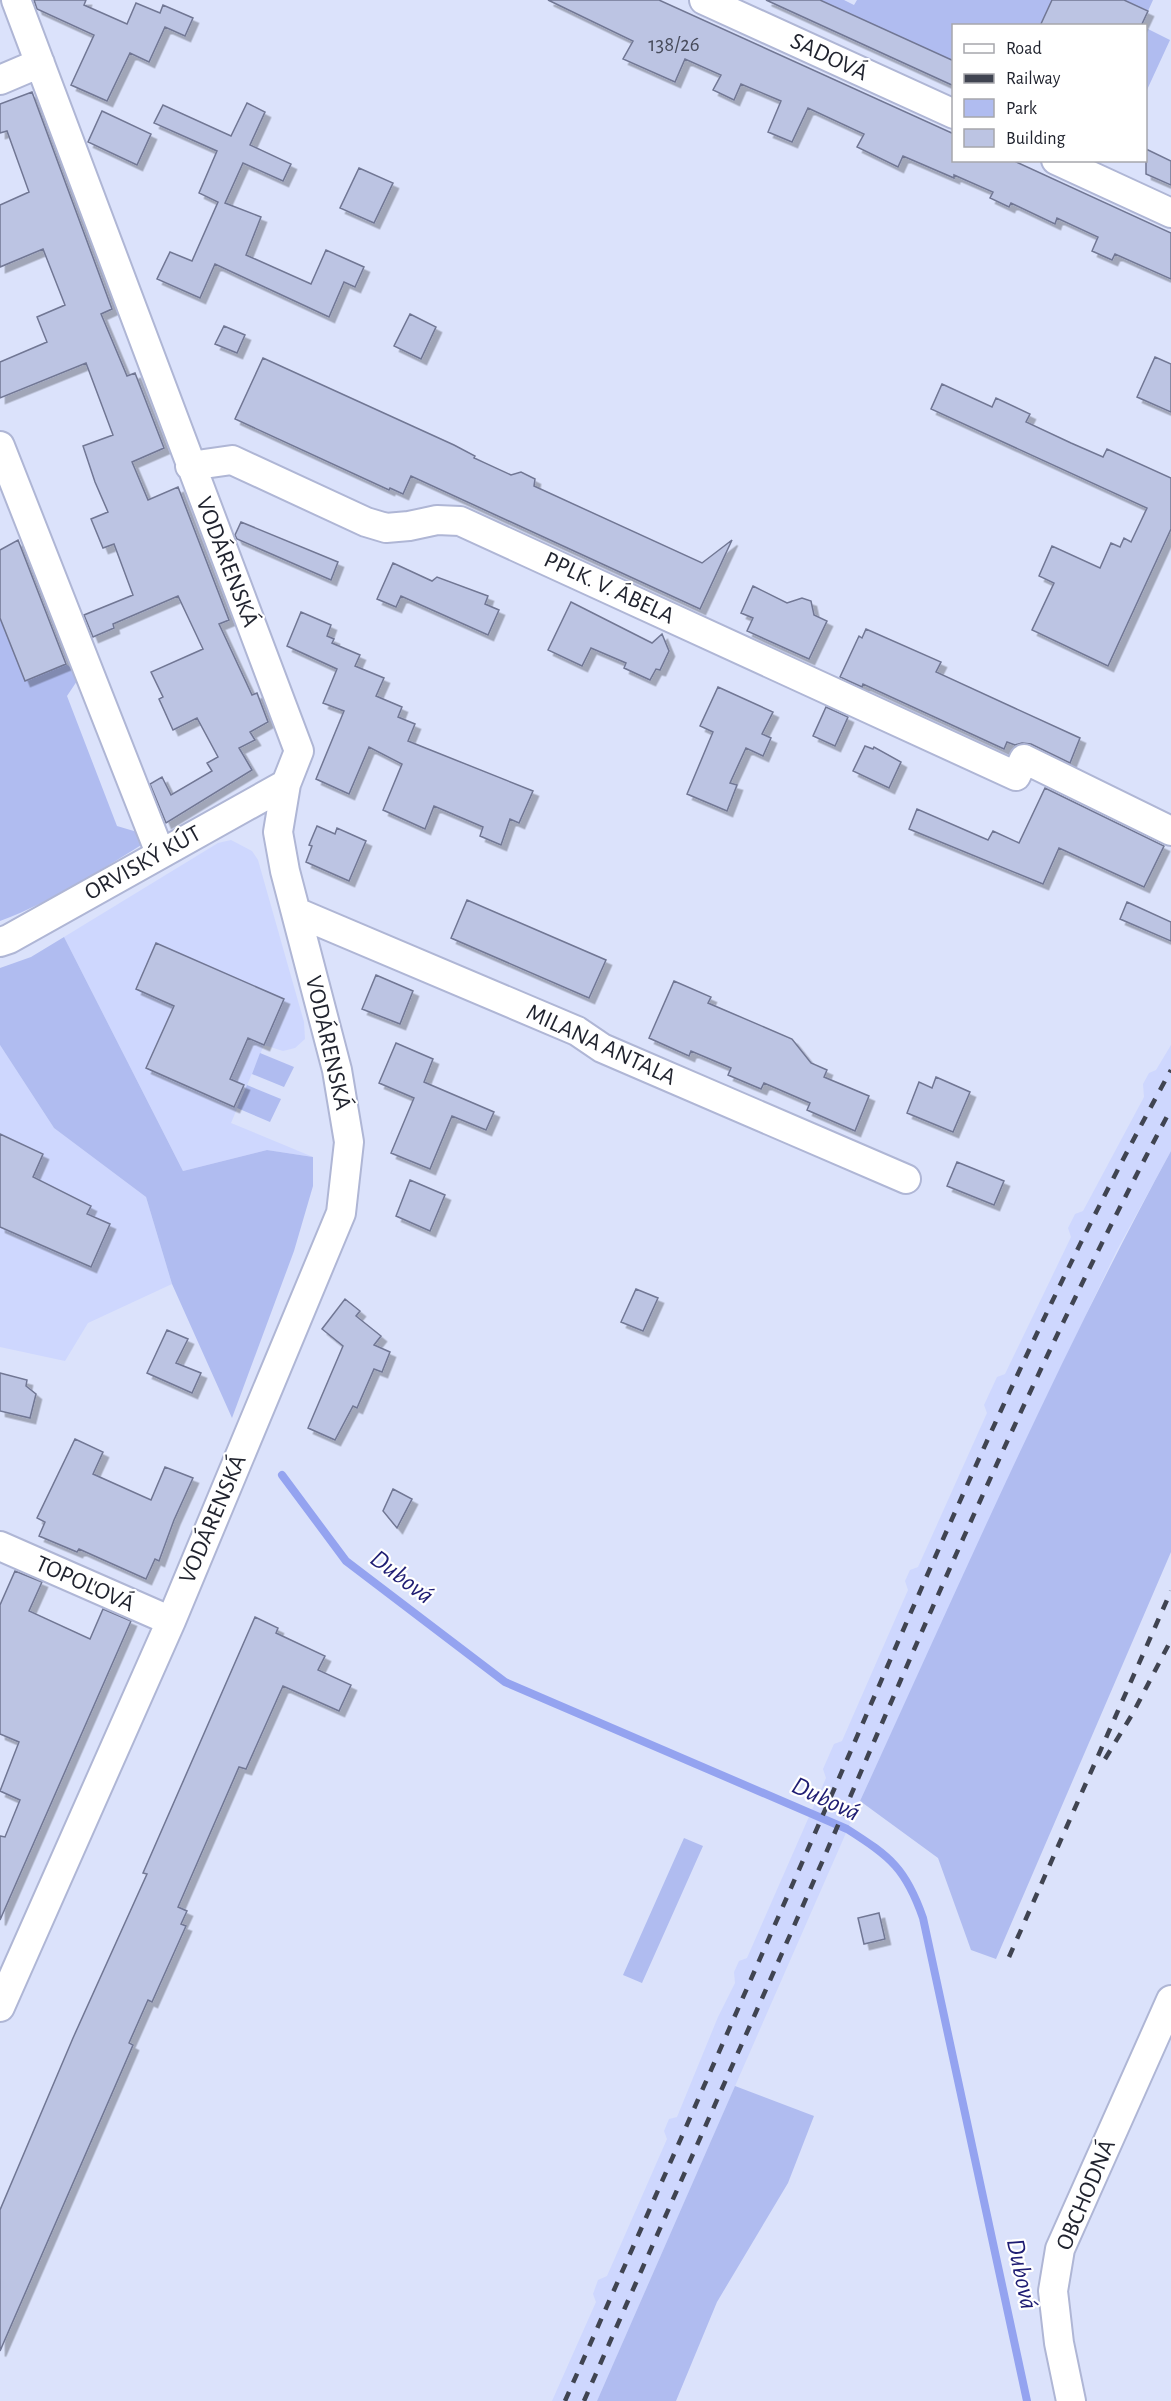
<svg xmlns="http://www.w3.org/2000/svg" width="1171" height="2401" viewBox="0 0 1171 2401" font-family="'Alegreya Sans',sans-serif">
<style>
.built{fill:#ced7fe}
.green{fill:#b0bcf0}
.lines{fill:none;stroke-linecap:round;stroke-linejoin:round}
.stream{stroke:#94a3f0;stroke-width:8}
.building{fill:#bcc4e3;stroke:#717794;stroke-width:1.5;filter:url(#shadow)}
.street-casing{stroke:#afb6d5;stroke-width:32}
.street{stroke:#fff;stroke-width:28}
.rail{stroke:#404451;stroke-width:4.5;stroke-dasharray:10 10;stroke-linecap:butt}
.labels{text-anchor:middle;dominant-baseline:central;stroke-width:4.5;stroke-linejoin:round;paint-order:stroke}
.number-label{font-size:21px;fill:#484c5c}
.street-label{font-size:24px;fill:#21242f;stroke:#fff}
.water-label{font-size:26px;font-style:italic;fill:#1f1d73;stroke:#fff}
</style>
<defs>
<filter id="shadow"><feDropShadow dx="5.5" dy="5.5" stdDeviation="0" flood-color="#0004"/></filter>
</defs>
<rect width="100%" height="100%" fill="#dbe2fb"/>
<path class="built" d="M231,840L252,851L258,860L304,1022L305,1039L295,1048L283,1051L264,1045L231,1123L313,1157L267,1150L183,1171L64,937L218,843Z
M0,1045L54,1128L146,1197L172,1284L88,1323L65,1361L0,1347Z
M1171,1045V1151L1117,1250L1035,1421L860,1801L597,2401H552L596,2302L593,2294L598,2280L607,2276L667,2139L664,2131L669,2119L677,2117L718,2017L735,1983L734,1972L739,1961L747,1958L826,1778L823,1769L834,1744L842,1741L908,1590L905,1581L910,1570L918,1567L987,1413L984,1405L997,1377L1005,1374L1071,1237L1068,1228L1075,1214L1083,1211L1144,1097L1143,1084L1149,1073L1156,1070Z"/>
<path class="green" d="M818,0H844L854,5L857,0H1052L1040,25L954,26L953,61Z
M1124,0H1153L1148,11Z
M1146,28L1170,40L1146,92Z
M0,618L25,680L66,664L81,675L67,696L117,826L154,837C104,868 56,900 0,921Z
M64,937L183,1171L267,1150L313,1157V1186L294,1251L232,1418L172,1284L146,1197L54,1128L0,1045V968L31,957Z
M260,1053L294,1067L284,1087L252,1074Z
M247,1085L281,1099L270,1122L237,1108Z
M1171,1151V1552L996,1959L971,1950L938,1858L860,1801C960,1583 1056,1362 1171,1151Z
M684,1838L703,1846L642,1983L623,1975Z
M735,2086L814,2116L788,2183L717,2302L676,2401H597Z"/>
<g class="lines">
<path class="stream" d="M282,1475L346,1561L505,1682L847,1829C891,1857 906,1869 923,1918L1027,2401"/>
</g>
<path class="building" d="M34,0H86L84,5L127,24L136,3L160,13L163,5L193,18L185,36L165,27L149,62L130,53L107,101L71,85L94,35L37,9Z
M548,0H659L954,134V160H1012L1171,233V279L1115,254L1112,260L1092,251L1098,237L1057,218L1055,224L1011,203L1009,207L990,198L993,192L954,175V178L903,156L898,167L857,147L864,134L808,108L792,142L768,132L781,101L741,84L734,100L713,90L721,75L685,59L675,82L623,59L633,41Z
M766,0H820L954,61V86Z
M1052,0H1124L1148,11L1141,26H1040Z
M32,92L112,309L101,314L127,376L135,373L164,448L132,462L148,500L178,487L229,620L219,624L252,695L257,693L268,722L250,732L255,740L239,748L252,770L166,823L150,784L162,777L171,795L212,771L207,763L218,757L197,718L173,730L159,699L163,697L151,672L203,649L178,596L113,624L114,628L93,637L84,615L133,595L114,544L103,548L91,519L108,512L95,482L83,446L113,435L86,363L0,398V362L47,342L37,317L65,305L43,249L0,267V205L29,192L7,131L0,133V104Z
M247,103L265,112L250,145L291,164L283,181L243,163L225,203L261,217L246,255L311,284L326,250L364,267L355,287L344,282L329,317L215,264L200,298L157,279L170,252L192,261L218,202L199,193L217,151L154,123L163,105L231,136Z
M102,111L151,134L137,165L88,142Z
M1146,149L1171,161V185L1146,174Z
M359,168L393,183L374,223L340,208Z
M410,314L436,327L421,359L394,346Z
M224,326L245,335L237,353L215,344Z
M1155,357L1171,364V412L1137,397Z
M263,358L454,445L475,456L474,458L511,475L521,472L535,479L534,486L702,563L732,540L700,609L411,476L403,494L390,488L389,490L235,419Z
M942,384L992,407L996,398L1030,414L1026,422L1071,443L1103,457L1107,449L1171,478V529L1108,666L1032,630L1054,583L1039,576L1052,546L1100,568L1111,543L1120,547L1124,538L1131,542L1147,508L931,409Z
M241,522L338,562L331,580L237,539L235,535Z
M18,540L66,664L25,681L0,618V550Z
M393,563L432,581L437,577L488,596L485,604L499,610L488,635L401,596L396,607L377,599Z
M753,586L787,603L802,598L811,601L814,615L827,621L809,659L747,631L753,618L741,613Z
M571,602L652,643L662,634L669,651L660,670L656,669L650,680L624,668L626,663L591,648L582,666L548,650Z
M301,612L331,625L327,636L334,639L332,643L360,655L355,666L384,678L376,696L402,707L398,717L415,724L408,741L533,791L519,823L510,819L501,845L480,836L483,827L434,806L425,829L383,810L402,764L369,747L349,794L316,779L344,711L323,703L337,669L287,646Z
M866,629L941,662L936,672L1080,738L1070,763L1031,744L1022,743L1015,745L1007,742L1004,749L863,684L862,687L840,677L859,636L862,638Z
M718,687L773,712L762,734L771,738L763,756L746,748L730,783L737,785L727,811L687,794L713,732L700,726Z
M826,707L848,717L835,746L813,736Z
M865,746L873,749L874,747L901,762L889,788L853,771Z
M1045,788L1164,846L1144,887L1059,848L1043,884L909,829L917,809L988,840L993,831L1019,843Z
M317,826L335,834L337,828L366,841L349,881L306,862L312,846L309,845Z
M467,900L606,960L589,998L451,938Z
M1127,902L1171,922V941L1120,919Z
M156,943L284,999L264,1045L248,1038L230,1079L244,1085L234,1107L146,1068L174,1006L136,989Z
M376,975L413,991L400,1024L362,1009Z
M674,981L711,997L708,1003L792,1039L811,1063L827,1070L824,1077L869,1096L855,1131L807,1110L810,1103L764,1083L761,1089L728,1075L731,1068L691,1051L689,1056L649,1038Z
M396,1043L433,1059L424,1082L494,1112L486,1130L452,1116L430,1169L391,1153L414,1098L379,1083Z
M936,1077L970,1092L953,1132L907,1113L919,1082L932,1088Z
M0,1134L43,1154L33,1177L91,1206L87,1214L110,1224L91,1267L0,1227Z
M957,1162L1004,1181L994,1205L947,1186Z
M410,1180L445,1195L430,1231L396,1216Z
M636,1289L658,1298L643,1331L621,1322Z
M345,1299L360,1311L356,1316L381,1336L374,1345L390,1352L382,1372L374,1369L357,1408L353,1406L335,1440L308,1428L343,1346L322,1329Z
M167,1330L188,1339L176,1363L201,1373L192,1393L147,1373Z
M0,1373L27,1380L26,1386L36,1394L30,1418L0,1411Z
M75,1439L103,1452L93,1474L151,1500L165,1467L193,1478L174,1520L159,1561L155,1559L146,1579L79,1549L77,1552L39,1536L45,1522L37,1518Z
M393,1489L412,1499L397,1528L383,1511Z
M15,1571L42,1582L29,1611L90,1639L103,1609L131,1621L0,1920V1836L5,1837L20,1800L0,1791L19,1742L0,1734V1605Z
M255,1617L278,1628L276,1633L325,1656L318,1670L351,1685L339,1711L283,1686L246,1769L239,1767L178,1907L187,1911L181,1924L186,1926L152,2002L148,2000L129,2043L133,2045L0,2351V2210L73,2038L147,1874L143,1873Z
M879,1913L885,1939L864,1944L858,1918Z"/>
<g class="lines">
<g class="street-casing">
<path id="street" d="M704,0L954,114
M0,80L40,63
M1056,160L1171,213
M0,446L160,853
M190,466L232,460L366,522L386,528L409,526L437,520L460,521L1016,776L1024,759L1171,831
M296,912L577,1031L602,1048L906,1179
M0,942L9,939L286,784
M0,1546L171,1621
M0,2007L171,1621L341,1213L349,1142L337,1070L285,871L278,832L286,784L299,751L16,0
M1071,2401L1059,2343L1053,2291L1060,2249L1171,2000"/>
</g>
<use href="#street" class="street"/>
<path class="rail" d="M1105,1759L1133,1713L1171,1640
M1009,1957L1171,1591
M565,2401C660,2186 755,1971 849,1755C949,1524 1049,1291 1171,1070
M584,2401C664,2218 746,2036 826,1853C934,1602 1042,1351 1171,1109"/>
</g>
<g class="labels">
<g class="number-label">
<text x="674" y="44">138/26</text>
</g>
<g class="street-label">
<text transform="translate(829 57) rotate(25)">SADOVÁ</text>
<text transform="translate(227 562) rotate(69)">VODÁRENSKÁ</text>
<text transform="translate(609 588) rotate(25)">PPLK. V. ÁBELA</text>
<text transform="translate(143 863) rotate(-29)">ORVISKÝ KÚT</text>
<text transform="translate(328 1043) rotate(77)">VODÁRENSKÁ</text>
<text transform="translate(601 1045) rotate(25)">MILANA ANTALA</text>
<text transform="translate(213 1519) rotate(-67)">VODÁRENSKÁ</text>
<text transform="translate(85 1584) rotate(24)">TOPOĽOVÁ</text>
<text transform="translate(1086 2195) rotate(-67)">OBCHODNÁ</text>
</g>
<g class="water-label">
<text transform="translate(402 1577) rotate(37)">Dubová</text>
<text transform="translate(826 1799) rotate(25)">Dubová</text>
<text transform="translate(1022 2274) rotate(78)">Dubová</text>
</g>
</g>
<rect x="952" y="24" width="195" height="138" fill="#ffffff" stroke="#a6a7ac" stroke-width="1.5"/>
<rect x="964" y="44" width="30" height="9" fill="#ffffff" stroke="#a6a7ac" stroke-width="1.5"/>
<text x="1006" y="54" font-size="18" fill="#21242f">Road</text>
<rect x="964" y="74" width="30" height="9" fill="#404451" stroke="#a6a7ac" stroke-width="1.5"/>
<text x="1006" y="84" font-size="18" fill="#21242f">Railway</text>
<rect x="964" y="99" width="30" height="18" fill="#b0bcf0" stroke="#a6a7ac" stroke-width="1.5"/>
<text x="1006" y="114" font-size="18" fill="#21242f">Park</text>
<rect x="964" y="129" width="30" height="18" fill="#bcc4e3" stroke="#a6a7ac" stroke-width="1.5"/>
<text x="1006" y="144" font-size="18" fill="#21242f">Building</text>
</svg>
